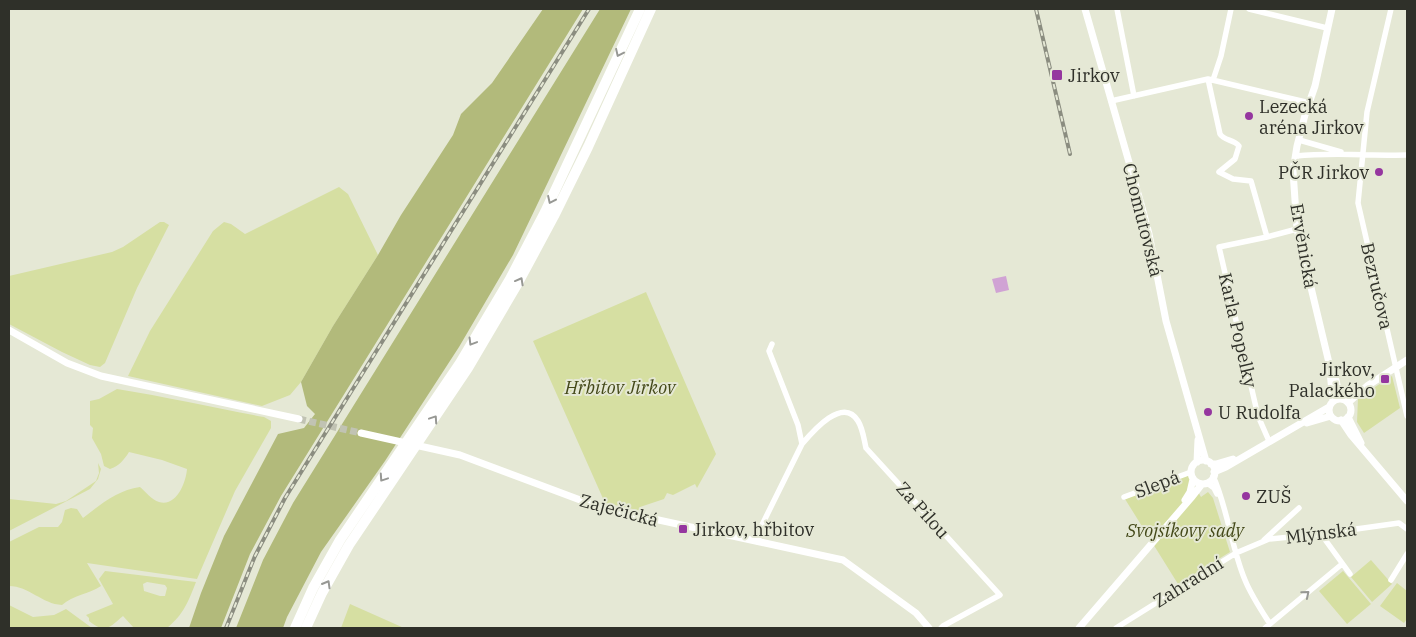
<svg xmlns="http://www.w3.org/2000/svg" width="1416" height="637" viewBox="0 0 1416 637" font-family="'IBM Plex Serif',serif">
<style>
.green{fill:#d6dfa2;fill-rule:evenodd}
.forest{fill:#b2ba7b}
.water{fill:#d0a3d4}
.lines{fill:none;stroke-linecap:round;stroke-linejoin:round}
.tertiary-tunnel{stroke:#c1c3b3;stroke-width:7;stroke-dasharray:7 3.5;stroke-linecap:butt}
.minor{stroke:#fff;stroke-width:5.5}
.tertiary{stroke:#fff;stroke-width:7}
.trunk{stroke:#fff;stroke-width:10}
.rail-casing{stroke:#8b8d80;stroke-width:4}
.rail{stroke:#e5e8d5;stroke-width:2;stroke-dasharray:5.5;stroke-linecap:butt}
.oneway{stroke:#979894}
.poi-dot{fill:#95369f;stroke:#e5e8d5;stroke-width:2}
.labels{text-anchor:middle;dominant-baseline:central;stroke-width:4;stroke-linejoin:round;paint-order:stroke}
.poi-label{font-size:18px;fill:#2f3029;stroke:#e5e8d5;text-anchor:start}
.street-label{font-size:18px;fill:#2f3029;stroke:#e5e8d5}
.park-label{font-size:18px;font-style:italic;fill:#444919;stroke:#e5e8d5}
</style>
<rect width="100%" height="100%" fill="#e5e8d5"/>
<path class="green" d="M339,187L348,194L378,255L333,326L301,382L290,395L262,406L128,376L150,331L213,231L224,222L231,224L245,234Z
M160,222H164L169,225L137,288L105,363L100,367L90,365L62,352L9,324V276L112,252L123,247Z
M646,292L716,454L697,488L695,484L673,495L667,493L664,499L640,507L642,511L605,503L533,341Z
M1392,376L1400,408L1364,433L1357,422L1358,398Z
M117,389C167,397 215,408 264,417L271,421V428L235,491L197,579L87,563L101,586C89,594 73,595 62,605C42,604 29,586 9,586V542L39,527H58L62,522L65,510L71,508L77,509L83,518C101,504 118,490 140,487C146,492 152,500 159,502C177,507 186,482 187,469L162,460L129,452C124,460 119,466 110,469L104,466L101,454L92,438L93,428L90,425V401L99,399Z
M98,463L101,469L98,479L90,489L9,531V499L56,504L66,501L96,481L99,473Z
M1188,474L1201,497L1208,492L1213,498L1230,552L1178,584L1125,499Z
M1371,560L1392,584L1372,602L1351,577Z
M105,571L196,582C188,602 184,614 167,628H134L123,616C109,628 105,634 89,621V618L86,615L113,604L99,579ZM147,582L165,585L167,588L165,596H160L144,591L143,584Z
M1343,571L1371,604L1347,624L1319,591Z
M1397,583L1407,591V619L1404,623L1380,606Z
M350,604L404,628H341Z
M9,605L33,617L54,615L66,609L92,628H9Z"/>
<path class="forest" d="M543,9H583L281,496L250,554L221,628H189L201,593L224,536L278,434L304,428L315,414L307,406L301,382L333,326L378,255L401,215L453,135L461,114L492,83Z
M600,9H631L513,255L459,347L385,461L321,552L287,617L283,628H236L263,560L293,503Z"/>
<path class="water" d="M1006,276L1009,290L996,293L992,279Z"/>
<g class="lines">
<path class="tertiary-tunnel" d="M299,419L361,433"/>
<path class="minor" d="M1117,9L1134,96
M1249,9L1327,28
M1391,9L1367,112L1358,203L1407,416
M1208,79L1220,134C1224,141 1234,139 1239,146L1235,159L1219,172L1233,179L1251,181L1267,237
M1213,80L1221,56L1231,9
M1111,101L1208,79L1310,103
M1299,140L1341,152
M1296,156C1333,152 1370,156 1407,155
M1269,441L1258,416L1219,247L1267,237L1297,229
M802,444C813,431 843,396 858,421C863,429 864,440 866,448L1000,595L943,626L941,628
M1213,476C1228,509 1231,547 1245,580C1251,595 1261,610 1270,624
M1207,483L1214,488L1217,494
M1124,497L1191,472
M1321,534L1350,574
M1264,540L1299,508
M758,542L761,527L802,444L798,425L769,351L772,344
M1391,580L1407,554
M1116,628L1236,553L1262,542L1269,539L1321,534L1399,523L1407,529
M1265,628L1342,564"/>
<path class="tertiary" d="M1085,9L1141,204L1149,234L1166,321L1206,461
M1332,9L1315,86L1305,115L1297,146L1293,171L1297,229L1330,367L1336,380L1340,399
M9,330L67,363L101,376L299,419
M1330,372L1333,401
M1329 410a11 11 0 1 1 22 0a11 11 0 1 1-22 0Z
M1348,403L1367,386L1407,360
M1348,417L1361,443
M1341,420L1351,435L1407,501
M1307,423L1331,416
M361,433L460,455L599,507L843,560L916,613L929,628
M1191 472a12 12 0 1 1 24 0a12 12 0 1 1-24 0Z
M1197,462L1198,440
M1211,464H1216L1233,459
M1214,472L1226,467L1329,407
M1185,500L1190,492L1193,479
M1079,628L1191,498L1202,484"/>
<path class="trunk" d="M295,628L313,588L340,540L460,363L510,279L545,212L640,9
M306,628L322,593L349,545L468,368L518,283L554,216L588,147L651,9"/>
<g class="rail-casing">
<path id="rail" d="M1036,9L1070,154
M226,628L255,556L285,498L589,9"/>
</g>
<use href="#rail" class="rail"/>
</g>
<defs><path id="oneway-chevron" d="M-2-3.5L2.5 0L-2 3.5" fill="none" stroke-width="1.6" stroke-linecap="round" stroke-linejoin="round" transform="scale(1.25)"/></defs>
<g class="oneway">
<use href="#oneway-chevron" transform="translate(619 53) rotate(115)"/>
<use href="#oneway-chevron" transform="translate(551 200) rotate(115)"/>
<use href="#oneway-chevron" transform="translate(520 281) rotate(-61)"/>
<use href="#oneway-chevron" transform="translate(472 342) rotate(121)"/>
<use href="#oneway-chevron" transform="translate(434 419) rotate(-56)"/>
<use href="#oneway-chevron" transform="translate(383 478) rotate(124)"/>
<use href="#oneway-chevron" transform="translate(327 584) rotate(-60)"/>
<use href="#oneway-chevron" transform="translate(1306 594) rotate(-40)"/>
</g>
<g class="poi-dot">
<rect x="1051" y="69" width="12" height="12" rx="2.5"/>
<circle cx="1249" cy="116" r="5"/>
<circle cx="1379" cy="172" r="5"/>
<rect x="1380" y="374" width="10" height="10" rx="2.5"/>
<circle cx="1208" cy="412" r="5"/>
<circle cx="1246" cy="496" r="5"/>
<rect x="678" y="524" width="10" height="10" rx="2.5"/>
</g>
<g class="labels">
<g class="poi-label">
<text x="1068" y="75">Jirkov</text>
<text x="1259" y="106">Lezecká<tspan x="1259" dy="21">aréna Jirkov</tspan></text>
<text x="1369" y="172" text-anchor="end">PČR Jirkov</text>
<text x="1375" y="369" text-anchor="end">Jirkov,<tspan x="1375" dy="21">Palackého</tspan></text>
<text x="1218" y="412">U Rudolfa</text>
<text x="1256" y="496">ZUŠ</text>
<text x="693" y="529">Jirkov, hřbitov</text>
</g>
<g class="street-label">
<text transform="translate(1143 220) rotate(76)">Chomutovská</text>
<text transform="translate(1304 246) rotate(80)">Ervěnická</text>
<text transform="translate(1377 286) rotate(77)">Bezručova</text>
<text transform="translate(1238 330) rotate(77)">Karla Popelky</text>
<text transform="translate(1157 484) rotate(-21)">Slepá</text>
<text transform="translate(619 510) rotate(15)">Zaječická</text>
<text transform="translate(923 510) rotate(48)">Za Pilou</text>
<text transform="translate(1321 533) rotate(-7)">Mlýnská</text>
<text transform="translate(1188 582) rotate(-32)">Zahradní</text>
</g>
<g class="park-label">
<text x="620" y="387">Hřbitov Jirkov</text>
<text x="1185" y="530">Svojsíkovy sady</text>
</g>
</g>
<rect width="1416" height="637" fill="none" stroke="#2f3029" stroke-width="20"/>
</svg>
